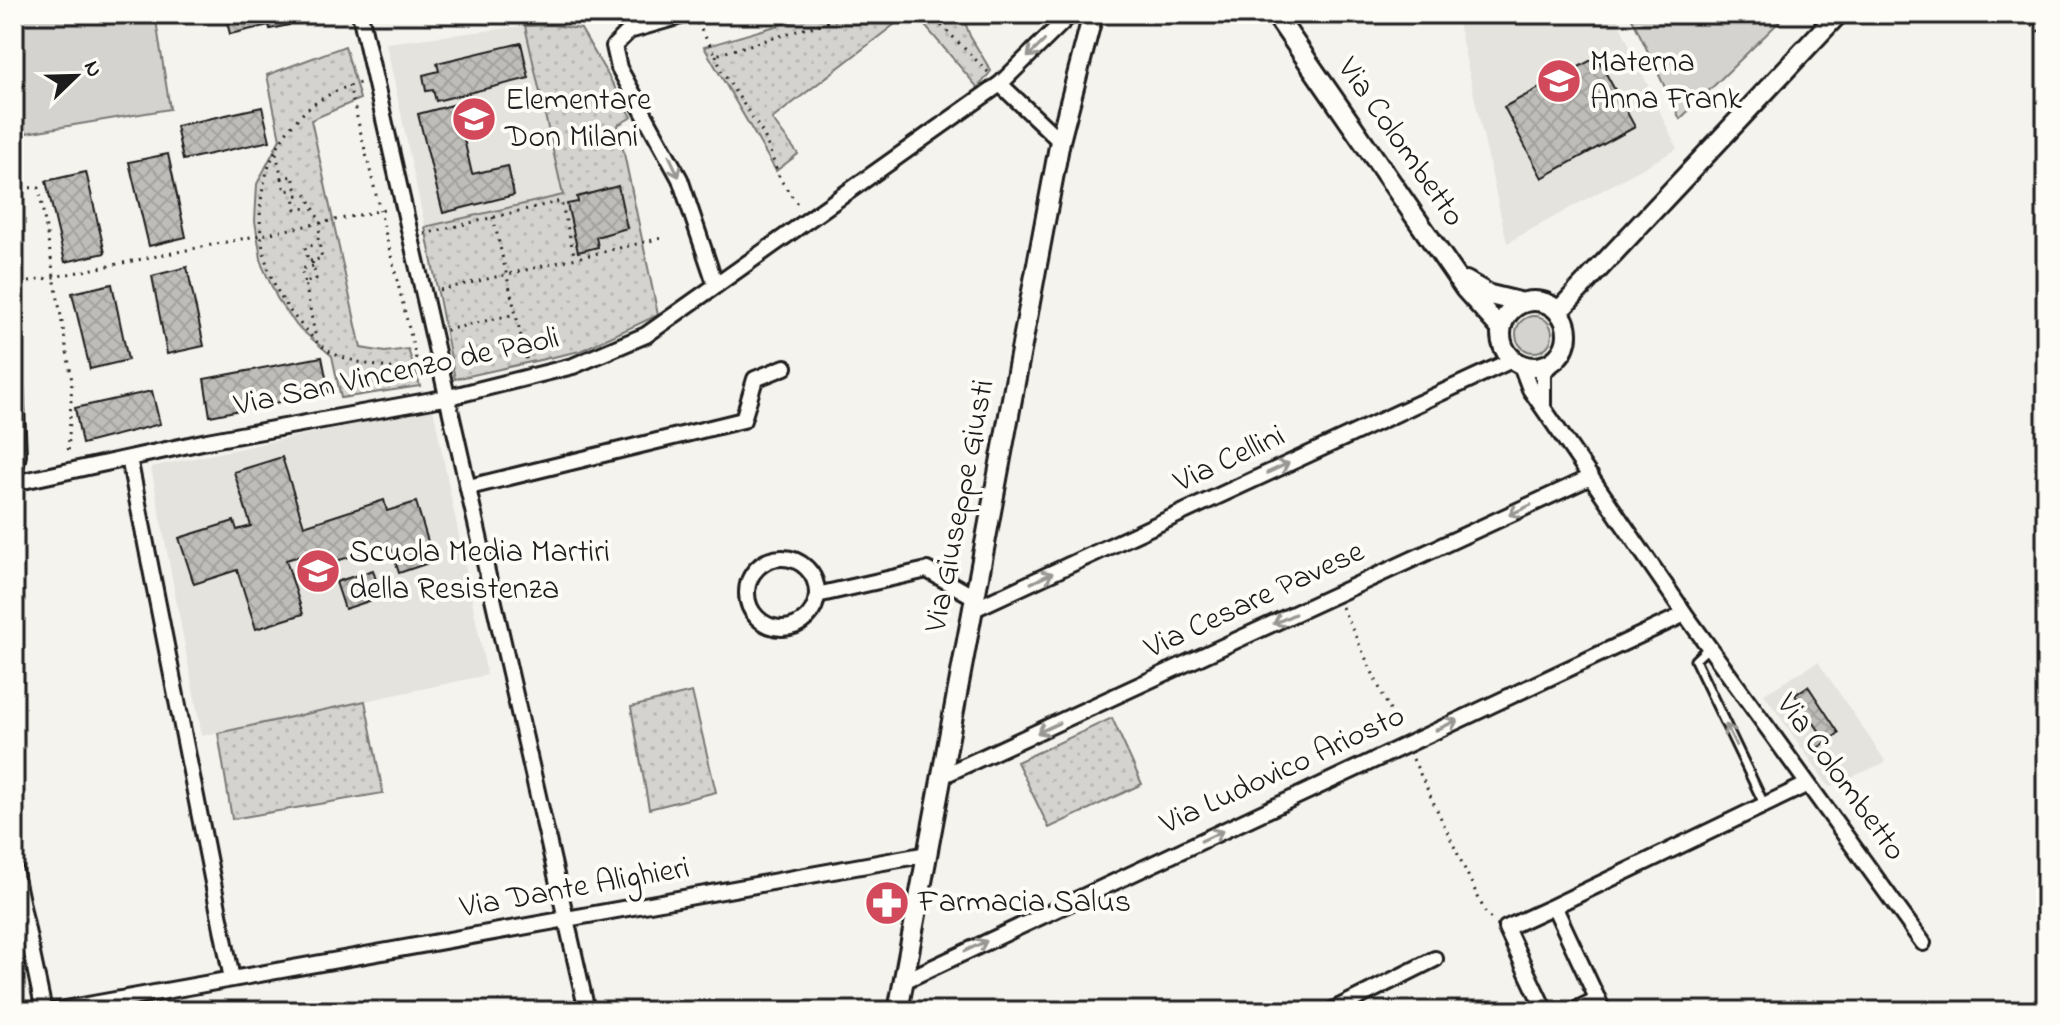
<svg xmlns="http://www.w3.org/2000/svg" width="2060" height="1025" viewBox="0 0 2060 1025" font-family="'Indie Flower',sans-serif">
<style>
.built{fill:#e4e3de}
.grass{fill:#d4d3cf;stroke:#787876;stroke-width:2}
.park{fill:url(#park-dots);stroke:#787876;stroke-width:2}
.building{fill:url(#building-cross-hatch);stroke:#1c1c1c;stroke-width:2}
.lines{fill:none;stroke-linecap:round;stroke-linejoin:round}
.lane-casing{stroke:#1c1c1c;stroke-width:13}
.street-casing{stroke:#1c1c1c;stroke-width:20}
.secondary-casing{stroke:#1c1c1c;stroke-width:24}
.path{stroke:#1c1c1c;stroke-width:3;stroke-dasharray:2 6;stroke-linecap:butt}
.lane{stroke:#fdfcf7;stroke-width:7}
.street{stroke:#fdfcf7;stroke-width:14}
.secondary{stroke:#fdfcf7;stroke-width:18}
.oneway{stroke:#989794}
.labels{text-anchor:middle;dominant-baseline:central;stroke-width:8;stroke-linejoin:round;paint-order:stroke}
.poi-label{font-size:32px;fill:#1c1c1c;stroke:#fdfcf7;text-anchor:start}
.street-label{font-size:32px;fill:#1c1c1c;stroke:#fdfcf7}
</style>
<defs>
<pattern id="park-dots" width="8" height="8" patternUnits="userSpaceOnUse" patternTransform="scale(2)"><rect width="8" height="8" fill="#d4d3cf"/><path d="M2 2h.1M6 6h.1" fill="none" stroke="#b5b5b1" stroke-width="1.8" stroke-linecap="round"/></pattern>
<pattern id="building-cross-hatch" width="8" height="8" patternUnits="userSpaceOnUse" patternTransform="scale(2)"><rect width="8" height="8" fill="#bebdba"/><path d="M0 0l8 8M0 8l8-8" fill="none" stroke="#a3a29f"/></pattern>
</defs>
<rect width="100%" height="100%" fill="#f4f3ee"/>
<filter id="ink" filterUnits="userSpaceOnUse"><feTurbulence type="fractalNoise" baseFrequency=".0125" numOctaves="2"/><feDisplacementMap in="SourceGraphic" scale="16" xChannelSelector="R" yChannelSelector="G"/><feConvolveMatrix kernelMatrix="1 2 1 2 8 2 1 2 1" color-interpolation-filters="sRGB"/></filter>
<g filter="url(#ink)">
<path class="built" d="M1456,14H1615L1677,149L1507,243Z
M525,26L564,195L425,227L386,43Z
M433,408L487,675L202,736L151,467Z
M1818,662L1886,762L1829,787L1764,694Z"/>
<path class="grass" d="M14,14H155L170,109L14,135Z
M1630,14H1787L1680,119Z
M1516 334a18 18 0 1 1 36 0a18 18 0 1 1-36 0Z"/>
<path class="park" d="M802,14H908L772,119L798,154L776,171L704,47L803,18Z
M915,14H962L970,36L991,71L978,88Z
M552,25L581,29L632,117L618,125L658,315L580,351L455,379L425,227L563,195L525,26Z
M345,46L360,99L311,120L361,348L385,352L408,349L420,386L341,398L332,356L297,326L277,298L262,265L255,221L257,184L280,139L267,75Z
M692,692L716,792L649,809L631,707Z
M365,701L383,793L232,819L218,733Z
M1112,718L1142,784L1049,828L1017,762Z"/>
<path class="building" d="M225,14H286L289,25L270,29L269,25L230,34Z
M521,43L529,78L436,101L433,90L426,91L423,75L439,71L437,63Z
M1597,57L1635,127L1542,178L1504,107Z
M456,104L472,174L508,166L514,195L443,213L418,114Z
M262,107L270,141L183,160L176,126Z
M168,154L186,237L149,246L129,162Z
M86,172L105,253L65,262L46,181Z
M618,186L627,228L596,237L598,247L578,252L567,204L578,202L577,197Z
M187,267L204,346L167,354L152,276Z
M112,284L128,360L90,369L72,293Z
M322,357L329,392L210,416L204,379Z
M152,391L160,424L82,444L75,408Z
M282,457L304,526L384,500L387,511L416,502L434,561L399,573L390,544L308,570L303,555L286,560L303,614L256,629L237,570L194,584L179,538L234,521L237,530L251,526L234,472Z
M373,570L381,597L345,609L336,582Z
M1808,686L1839,733L1815,750L1808,740L1820,732L1795,695Z"/>
<g class="lines">
<g class="lane-casing">
<path id="lane" d="M1709,647L1695,660L1765,806"/>
</g>
<g class="street-casing">
<path id="street" d="M360,14L587,1011
M688,14L629,31L614,46L619,68L680,179L715,283
M1000,84L1060,141
M14,359L18,455L14,474
M1521,365L1530,389L1685,614L1923,943
M1543,406V374L1550,364
M129,458L232,979
M14,483L207,441L449,397L573,366L646,335L1000,84L1071,14
M469,487L743,420L755,379L785,367
M747 593a35 35 0 1 1 70 0a35 35 0 1 1-70 0Z
M817,595L927,570L974,597
M972,610L1512,360
M942,776L1591,477
M14,868L44,1011
M1554,906L1808,784
M906,980L1685,614
M54,1011L928,854
M1331,1011L1435,959
M1545,1011L1506,928L1554,906L1603,1011
M1573,1011L1598,999"/>
</g>
<g class="secondary-casing">
<path id="secondary" d="M1275,14L1465,289L1501,329
M1466,281L1490,295L1523,303
M1501 334a33 33 0 1 1 66 0a33 33 0 1 1-66 0Z
M1558,312L1838,14
M898,1011L1060,141L1093,14"/>
</g>
<path class="path" d="M930,14L989,73
M2020,14L2046,38
M697,23L716,55L854,14
M716,55L721,70L764,135L780,179L800,208
M349,85L416,357L409,370C383,368 355,363 332,353C317,345 303,327 293,315C232,237 257,108 360,83
M276,153L282,178L293,176L298,195H307L321,224L318,238L322,258L312,261L316,279L305,282L316,340
M282,178L285,191L296,189
M14,187L39,188L72,381L68,456
M298,195L294,196L296,209L310,208
M493,217L527,362
M424,234L561,201L575,258
M312,261H308L305,247L319,244
M29,282L389,209
M305,282L301,269L314,266
M440,290L662,238
M446,330L516,314
M1342,607L1399,730
M1413,759L1487,916L1493,920"/>
<use href="#lane" class="lane"/>
<use href="#street" class="street"/>
<use href="#secondary" class="secondary"/>
</g>
<defs><path id="oneway-shaft" d="M-6 0H5M1.5-3L5.5 0L1.5 3" fill="none" stroke-width="1.6" stroke-linecap="round" stroke-linejoin="round" transform="scale(2)"/></defs>
<g class="oneway">
<use href="#oneway-shaft" transform="translate(1036 49) rotate(135)"/>
<use href="#oneway-shaft" transform="translate(674 166) rotate(65)"/>
<use href="#oneway-shaft" transform="translate(1278 468) rotate(-25)"/>
<use href="#oneway-shaft" transform="translate(1520 510) rotate(155)"/>
<use href="#oneway-shaft" transform="translate(1042 578) rotate(-25)"/>
<use href="#oneway-shaft" transform="translate(1284 619) rotate(155)"/>
<use href="#oneway-shaft" transform="translate(1447 725) rotate(-25)"/>
<use href="#oneway-shaft" transform="translate(1048 728) rotate(155)"/>
<use href="#oneway-shaft" transform="translate(1731 735) rotate(-116)"/>
<use href="#oneway-shaft" transform="translate(1212 836) rotate(-25)"/>
<use href="#oneway-shaft" transform="translate(976 946) rotate(-25)"/>
</g>
</g>
<defs>
<g id="school-disc" transform="scale(2.3)"><circle r="9.5" fill="#d1495b" stroke="#fdfcf7"/><path d="M0-5L7-2L0 1L-7-2ZM-4 1L0 2.5L4 1V4Q0 6-4 4Z" fill="#fff"/></g>
<g id="pharmacy-disc" transform="scale(2.3)"><circle r="9.5" fill="#d1495b" stroke="#fdfcf7"/><path d="M-2-6h4v4h4v4h-4v4h-4v-4h-4v-4h4Z" fill="#fff"/></g>
</defs>
<g fill-rule="evenodd">
<use href="#school-disc" x="1559" y="81"/>
<use href="#school-disc" x="474" y="119"/>
<use href="#school-disc" x="318" y="571"/>
<use href="#pharmacy-disc" x="887" y="903"/>
</g>
<g class="labels">
<g class="poi-label">
<text x="1590" y="63">Materna<tspan x="1590" dy="37">Anna Frank</tspan></text>
<text x="505" y="101">Elementare<tspan x="505" dy="37">Don Milani</tspan></text>
<text x="349" y="553">Scuola Media Martiri<tspan x="349" dy="37">della Resistenza</tspan></text>
<text x="918" y="903">Farmacia Salus</text>
</g>
<g class="street-label">
<text transform="translate(1400 143) rotate(55)">Via Colombetto</text>
<text transform="translate(397 373) rotate(-12)">Via San Vincenzo de Paoli</text>
<text transform="translate(1230 460) rotate(-25)">Via Cellini</text>
<text transform="translate(961 506) rotate(-79)">Via Giuseppe Giusti</text>
<text transform="translate(1255 601) rotate(-25)">Via Cesare Pavese</text>
<text transform="translate(1283 771) rotate(-25)">Via Ludovico Ariosto</text>
<text transform="translate(1840 778) rotate(54)">Via Colombetto</text>
<text transform="translate(575 889) rotate(-10)">Via Dante Alighieri</text>
</g>
</g>
<rect width="2060" height="1025" fill="none" stroke="#fdfcf7" stroke-width="48"/>
<rect x="24" y="24" width="2012" height="977" fill="none" stroke="#1c1c1c" stroke-width="3" filter="url(#ink)"/>
<g transform="translate(76 76) rotate(67)" stroke="#fdfcf7" stroke-width="6" paint-order="stroke">
<path d="M0-6L14 30L0 20L-14 30Z" fill="#1c1c1c"/>
<text y="-12" font-size="22" font-weight="bold" text-anchor="middle" fill="#1c1c1c">N</text>
</g>
</svg>
